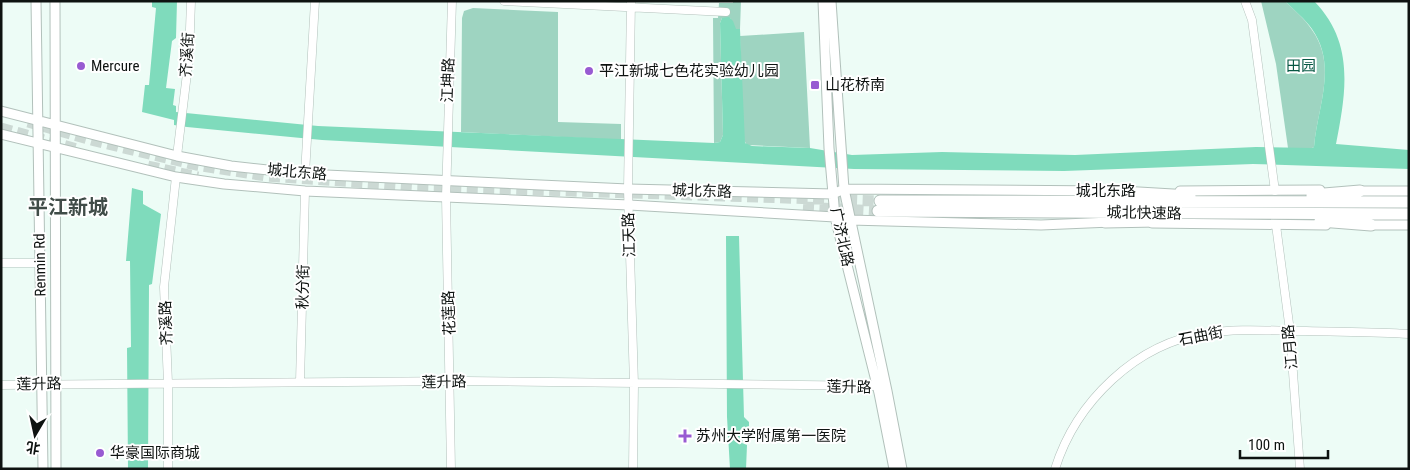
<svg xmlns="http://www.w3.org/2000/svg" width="1410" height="470" viewBox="0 0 1410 470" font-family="'Roboto Condensed','Noto Sans SC',sans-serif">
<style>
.green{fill:#9ed4c1}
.water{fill:#7fdbbc}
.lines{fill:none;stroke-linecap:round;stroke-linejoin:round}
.highway-tunnel{stroke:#ccd9d4;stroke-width:11;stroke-dasharray:11 5.5;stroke-linecap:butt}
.minor-casing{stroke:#b2c1bb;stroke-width:9}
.major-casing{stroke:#b2c1bb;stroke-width:11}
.highway-casing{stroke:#b2c1bb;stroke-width:13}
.minor{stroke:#fff;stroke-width:8}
.major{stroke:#fff;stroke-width:9}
.highway{stroke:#fff;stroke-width:11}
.poi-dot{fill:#985bd2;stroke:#fff;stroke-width:2}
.labels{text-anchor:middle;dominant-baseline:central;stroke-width:4;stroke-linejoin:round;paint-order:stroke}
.street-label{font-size:15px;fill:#0e1311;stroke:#fff}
.poi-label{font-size:15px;fill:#0e1311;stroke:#fff;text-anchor:start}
.park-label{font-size:15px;fill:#075743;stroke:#fff}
.district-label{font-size:20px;font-weight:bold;fill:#404c48;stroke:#fff}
</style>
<rect width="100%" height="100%" fill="#edfcf6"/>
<path class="green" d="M733,1H741L740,29H735L730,18H722L720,23L723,135L720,142L714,143L713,18H718L719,3H733Z
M1261,1H1285C1294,10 1305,19 1312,30C1338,66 1317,108 1314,147L1312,148H1288L1276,64Z
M473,8L558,12V122L621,124V140L461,132L462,18L464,11Z
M804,32L810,148L747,145L743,139L740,36Z"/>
<path class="water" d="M152,1H177L176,38L172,41L166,88L175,89L173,105L176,106V112L318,126L714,143L720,142L723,135L720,23L722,18L729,17L733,21L736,29H740L745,143L752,146L810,148L852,155L942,152L1075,155L1256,147L1312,148L1314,147C1317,108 1338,66 1312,29C1305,19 1294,10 1285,1H1314C1355,43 1346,92 1336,144L1409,150V169L1253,164L1064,171L854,169L322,140L187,127L174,125V120L142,112L145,85H149L156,8L152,7Z
M132,188L143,191V204L161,214L152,284L149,285L148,469H128L127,348L131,347L130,261H126Z
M726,236H739L744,417L749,422V428L746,427L742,443L747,445L746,469H730L727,417Z"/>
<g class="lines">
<path class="highway-tunnel" d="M28,122L95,141L196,165L266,176L416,186L880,201
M1,128L77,149
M148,166L198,177
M803,207L878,211"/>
<g class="minor-casing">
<path id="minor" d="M504,1L726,12
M631,1L628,189L634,384L633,469
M1245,1L1252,20L1275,191
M177,156L189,57L191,1
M305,174L315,1
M1276,225L1290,331L1300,469
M1,263H40
M300,382L305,191
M1,385L466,381L882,386
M168,469V383L164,287L176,177
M451,469L446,197L452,1
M1055,469C1076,402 1136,343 1207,333C1239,328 1273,331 1306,331C1340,332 1375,332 1409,334"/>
</g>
<g class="major-casing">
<path id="major" d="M36,1L43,469
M55,1L56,469
M823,1L829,148L835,217L879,393L894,469
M831,1L844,189L887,391L902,469
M1,111L177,156L231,166L305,174L628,189L833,194L844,189L1110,191
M1,134L176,177L224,184L305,191L629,205L835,217L850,220L1041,225L1111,222
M1180,191L1320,190
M1355,191H1409
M1152,223L1326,225
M1367,225H1409"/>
</g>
<g class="highway-casing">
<path id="highway" d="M1105,191L1190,196
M1312,195L1360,191
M880,201L1409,202
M878,211L1409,214
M1320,221L1371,225
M1105,222L1157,221"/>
</g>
<use href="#minor" class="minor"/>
<use href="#major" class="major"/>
<use href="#highway" class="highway"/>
</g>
<g class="poi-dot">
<circle cx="81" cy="66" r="5"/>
<circle cx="589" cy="71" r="5"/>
<rect x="810" y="80" width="10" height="10" rx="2.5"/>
<path d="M682.5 428.5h5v5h5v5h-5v5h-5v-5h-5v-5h5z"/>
<circle cx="100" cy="453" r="5"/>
</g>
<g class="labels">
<g class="street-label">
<text transform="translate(187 55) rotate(-86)">齐溪街</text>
<text transform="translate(448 80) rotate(-88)">江坤路</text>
<text transform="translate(297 172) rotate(5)">城北东路</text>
<text transform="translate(702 191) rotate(2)">城北东路</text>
<text x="1106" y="191">城北东路</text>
<text transform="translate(1144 213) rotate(1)">城北快速路</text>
<text transform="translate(629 235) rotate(-92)">江天路</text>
<text transform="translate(842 237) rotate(78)">广济北路</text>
<text transform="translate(40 265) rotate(-91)">Renmin Rd</text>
<text transform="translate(303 287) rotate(-89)">秋分街</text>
<text transform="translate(449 313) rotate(-92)">花莲路</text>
<text transform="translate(166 323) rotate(-92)">齐溪路</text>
<text transform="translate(1201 336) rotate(-11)">石曲街</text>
<text transform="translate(1290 347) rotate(-95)">江月路</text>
<text transform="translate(444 382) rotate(-1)">莲升路</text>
<text transform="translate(39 384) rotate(-1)">莲升路</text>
<text transform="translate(849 387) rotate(1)">莲升路</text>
</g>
<g class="poi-label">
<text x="91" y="66">Mercure</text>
<text x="599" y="71">平江新城七色花实验幼儿园</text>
<text x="825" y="85">山花桥南</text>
<text x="696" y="436">苏州大学附属第一医院</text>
<text x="110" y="453">华豪国际商城</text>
</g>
<g class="park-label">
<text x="1301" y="66">田园</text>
</g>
<g class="district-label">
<text x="68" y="207">平江新城</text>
</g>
</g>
<rect width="1410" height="470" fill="none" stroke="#0e1311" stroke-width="5"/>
<g transform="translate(35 435) rotate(189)" stroke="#ffffff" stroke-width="4" paint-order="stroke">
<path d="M0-4L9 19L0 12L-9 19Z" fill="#0e1311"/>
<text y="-8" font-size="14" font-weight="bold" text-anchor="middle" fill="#0e1311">北</text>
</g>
<path d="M1240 450v8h88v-8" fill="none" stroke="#0e1311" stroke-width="2.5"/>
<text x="1248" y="450" font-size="15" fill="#0e1311" stroke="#ffffff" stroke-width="4" paint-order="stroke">100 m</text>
</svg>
